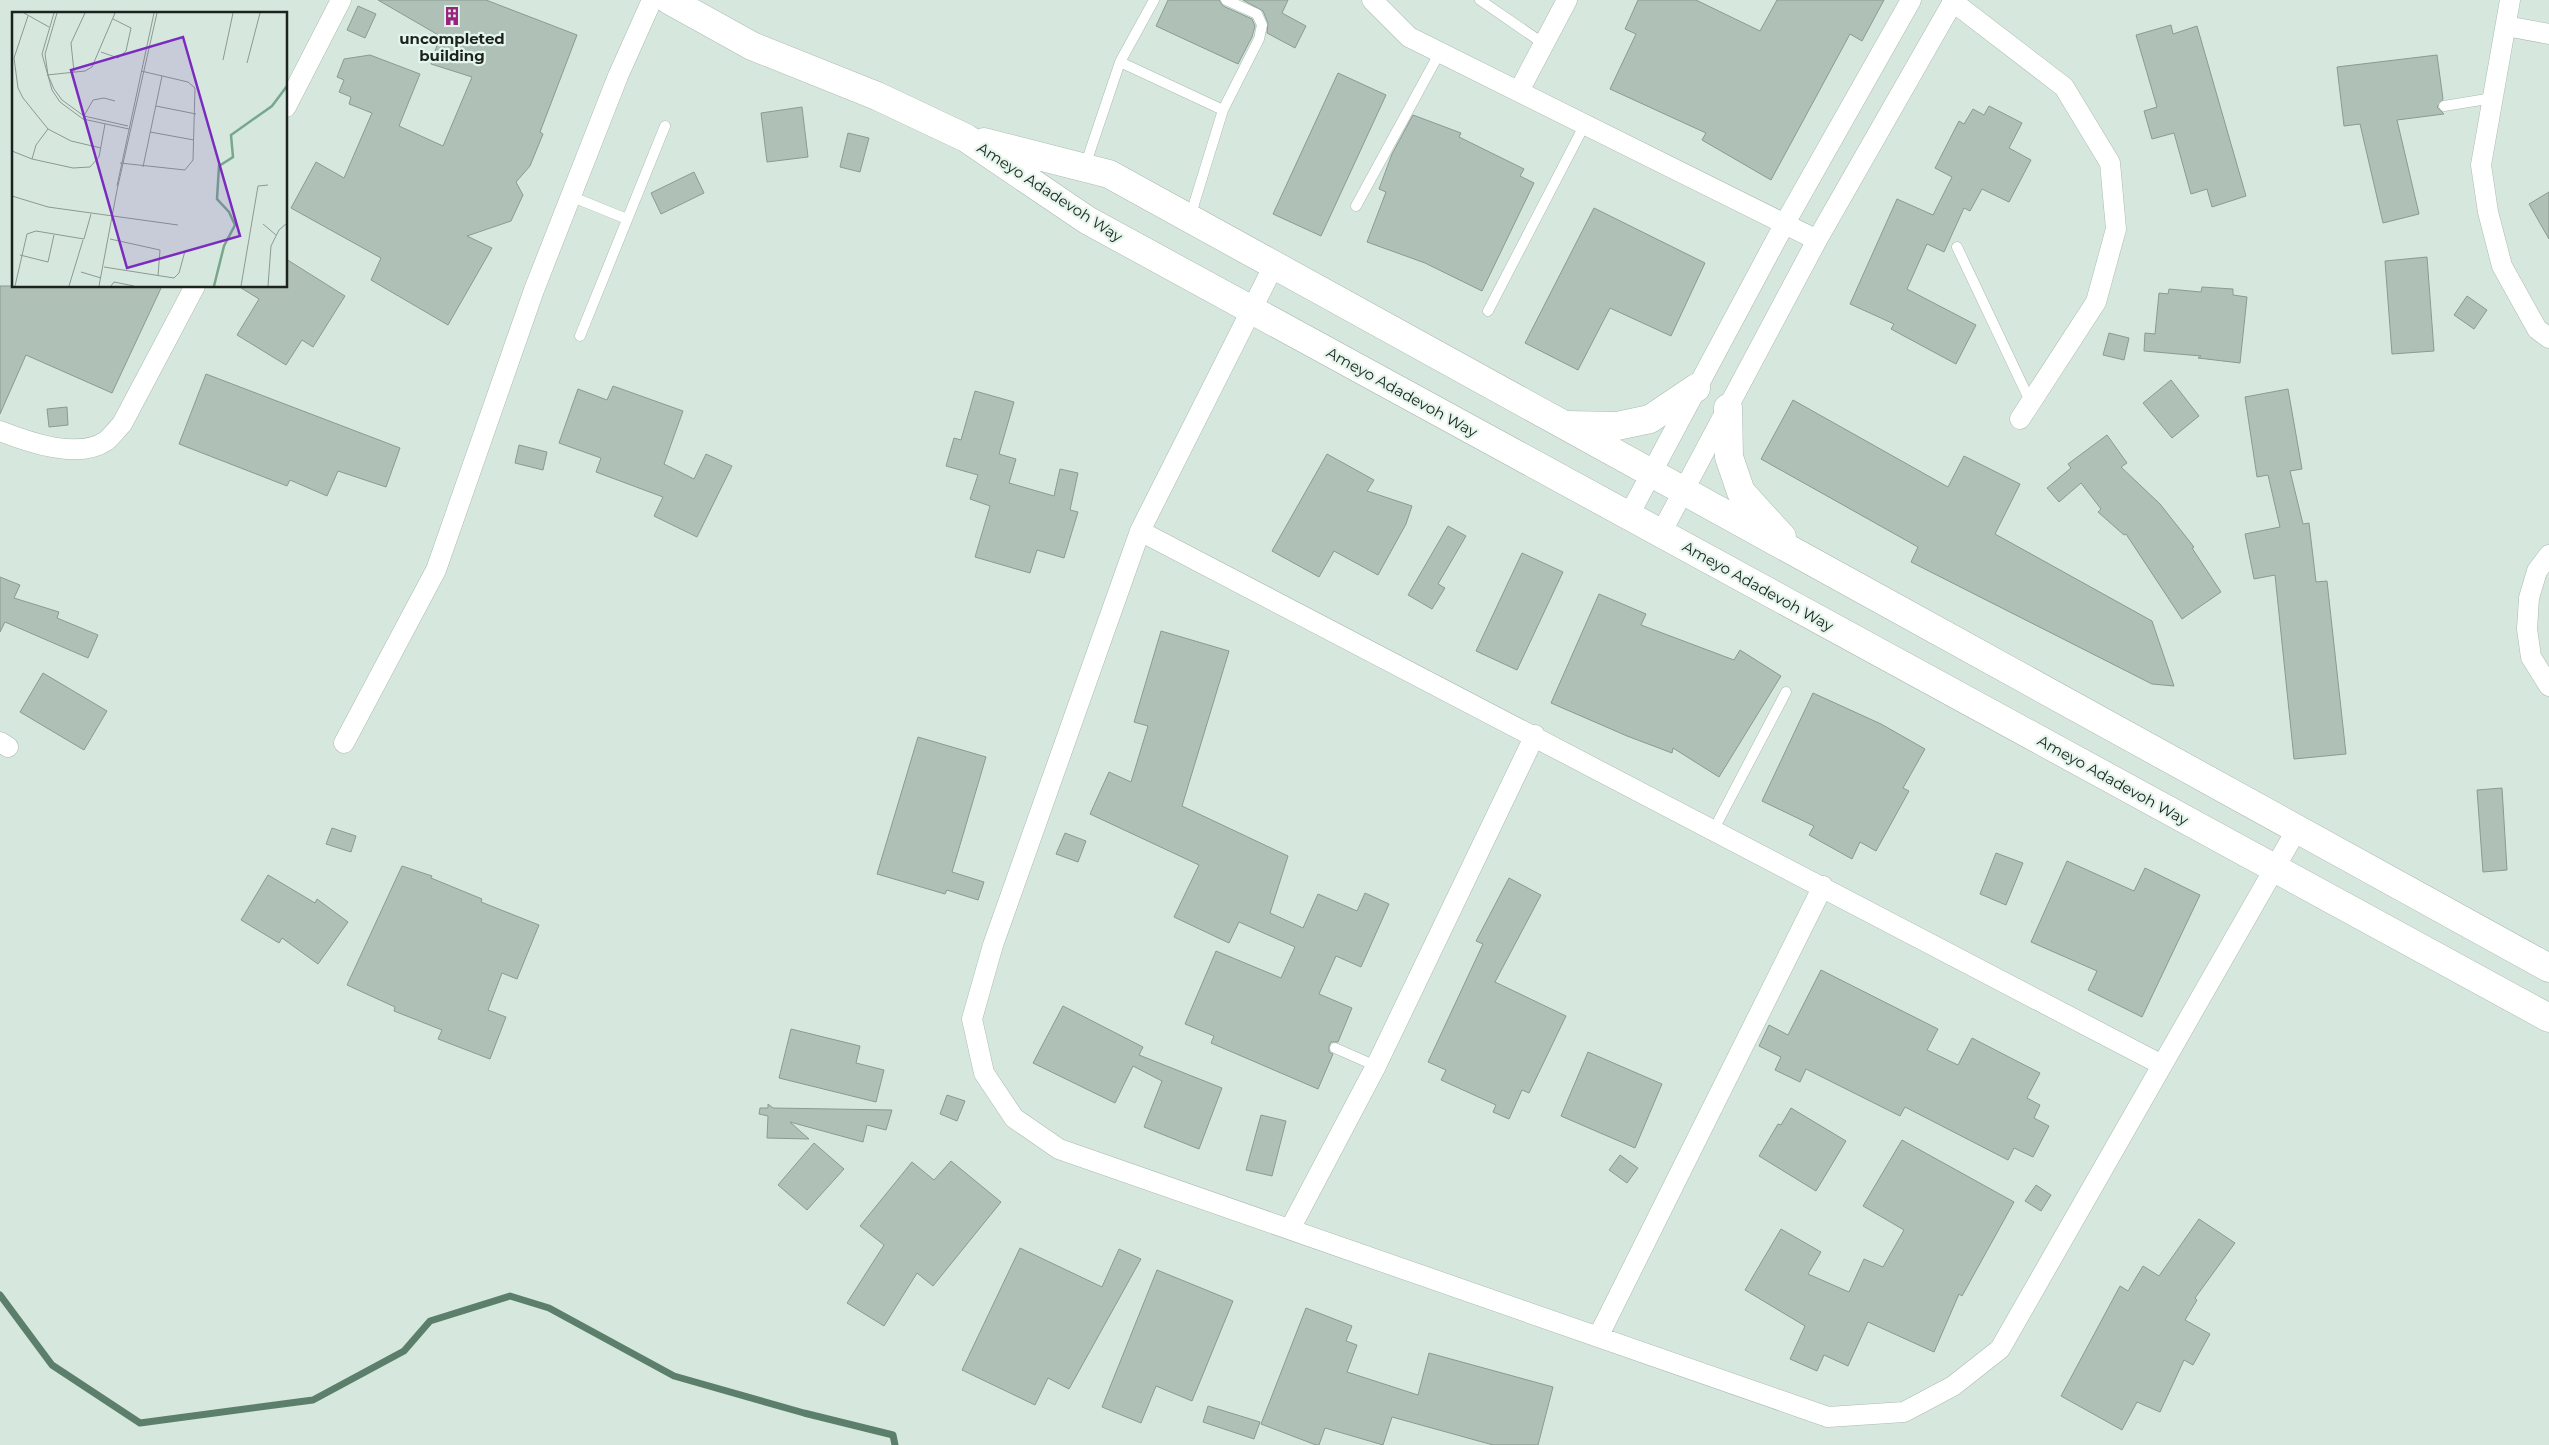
<svg xmlns="http://www.w3.org/2000/svg" width="2549" height="1445" viewBox="0 0 2549 1445" font-family="Montserrat,sans-serif">
<style>
.lines{fill:none;stroke-linecap:round;stroke-linejoin:round}
.stream{stroke:#5c7f6b;stroke-width:7}
.building{fill:#afc0b6;stroke:#8a9b91}
.lane-casing{stroke:#aabbb1;stroke-width:11}
.street-casing{stroke:#aabbb1;stroke-width:21}
.secondary-casing{stroke:#aabbb1;stroke-width:29}
.lane{stroke:#fff;stroke-width:10}
.street{stroke:#fff;stroke-width:20}
.secondary{stroke:#fff;stroke-width:28}
.labels{text-anchor:middle;dominant-baseline:central;stroke-width:4.5;stroke-linejoin:round;paint-order:stroke}
.poi-label{font-size:15px;font-weight:bold;fill:#1c231f;stroke:#e4f5eb}
.street-label{font-size:15px;fill:#1c231f;stroke:#e4f5eb}
.inset-river{fill:none;stroke:#77a78c;stroke-width:2.5}
.inset-road{fill:none;stroke:#8c9992;stroke-width:1}
.view{fill:#7b2cbf;fill-opacity:0.15;stroke:#7b2cbf;stroke-width:2.5}
.inset-edge{fill:none;stroke:#1c231f;stroke-width:2.5}
</style>
<rect width="100%" height="100%" fill="#d6e8de"/>
<g class="lines">
<path class="stream" d="M0,1295L52,1365L140,1423L313,1400L404,1351L430,1321L510,1296L549,1308L674,1376L804,1413L893,1435L895,1445"/>
</g>
<path class="building" d="M378,0H486L577,35L540,132L543,134L530,166L516,182L523,195L511,221L467,236L492,248L448,325L371,280L381,258L291,208L316,162L344,178L372,113L349,104L351,97L339,92L344,80L337,77L344,59L370,55L420,74L399,126L443,146L472,77L431,64L440,36Z
M1168,0H1219L1223,6L1252,19L1255,26L1252,37L1238,64L1156,26Z
M1243,0H1288L1282,13L1306,26L1295,48L1267,33L1268,23L1263,11Z
M1638,0H1696L1760,31L1777,0H1884L1862,41L1850,34L1771,180L1702,140L1706,133L1610,89L1636,34L1625,29Z
M358,6L376,14L365,38L347,30Z
M2171,25L2173,34L2197,26L2246,196L2212,207L2207,189L2191,194L2174,133L2152,139L2144,111L2157,107L2136,35Z
M2437,55L2443,99L2437,107L2444,114L2397,120L2419,214L2383,223L2360,124L2344,126L2337,67Z
M1338,73L1386,95L1321,236L1273,214Z
M1989,106L2022,123L2009,148L2031,160L2009,202L1982,189L1970,211L1964,208L1944,252L1927,244L1907,289L1976,325L1956,364L1891,329L1894,324L1850,304L1897,199L1933,215L1952,177L1935,168L1959,121L1964,124L1973,109L1984,115Z
M802,107L808,157L767,162L761,113Z
M1413,115L1461,133L1459,137L1524,169L1520,176L1534,183L1482,291L1425,263L1367,242L1386,192L1379,189L1392,154Z
M848,133L869,138L860,172L840,167Z
M694,172L704,193L661,214L651,193Z
M2549,192V239L2529,204Z
M1594,208L1705,263L1671,336L1610,308L1578,370L1525,343Z
M2427,257L2434,351L2392,354L2385,261Z
M286,259L345,296L313,347L302,340L286,365L237,335L259,299L238,286H286Z
M0,286H162L112,393L26,355L0,414Z
M2202,287L2233,289V295L2247,297L2240,363L2198,358L2201,356L2144,351L2145,333L2155,334L2159,293L2168,294L2169,289L2201,292Z
M2467,296L2487,310L2474,329L2454,315Z
M2109,333L2129,338L2124,360L2103,355Z
M206,374L400,448L386,487L338,471L327,496L290,480L287,486L179,444Z
M2171,380L2199,416L2172,438L2143,403Z
M613,386L683,411L664,464L694,479L706,454L732,466L697,537L654,516L663,497L596,472L601,458L559,443L578,389L607,400Z
M2288,389L2302,469L2290,471L2303,524L2309,523L2316,582L2327,581L2346,754L2294,759L2275,575L2254,579L2245,534L2280,527L2268,475L2257,477L2245,397Z
M975,391L1014,402L999,454L1016,459L1009,483L1054,496L1060,469L1078,473L1070,510L1078,512L1064,558L1037,550L1030,573L975,557L990,506L970,499L978,475L946,466L954,438L961,440Z
M1793,400L1948,487L1964,456L2020,484L1995,534L2152,621L2174,686L2152,684L1911,562L1918,547L1761,459Z
M67,407L68,425L49,427L47,409Z
M2107,435L2127,463L2121,467L2160,504L2194,547L2192,548L2221,592L2182,619L2126,534L2124,535L2098,512L2101,509L2081,483L2059,502L2047,488L2071,468L2068,464Z
M519,445L547,452L543,470L515,463Z
M1327,454L1374,480L1367,491L1412,506L1406,524L1378,575L1334,551L1319,577L1272,551Z
M1448,526L1466,536L1438,584L1445,588L1432,609L1408,595Z
M1522,553L1563,572L1517,670L1476,651Z
M0,577L20,585L14,598L59,612L57,618L98,635L88,658L5,622L0,632Z
M1599,594L1646,614L1641,625L1734,660L1740,650L1781,676L1719,777L1673,748L1672,753L1627,736L1551,703Z
M1161,631L1229,651L1182,806L1288,856L1270,913L1303,928L1318,894L1357,911L1365,893L1389,904L1361,967L1336,956L1319,994L1352,1008L1338,1042H1331L1329,1046V1052L1333,1054L1318,1089L1211,1043L1214,1036L1185,1024L1216,951L1281,978L1295,947L1239,922L1229,943L1174,917L1199,865L1090,814L1109,772L1131,782L1148,726L1134,722Z
M43,673L107,711L84,750L20,712Z
M1813,693L1881,724L1925,749L1903,788L1909,791L1876,851L1860,842L1852,859L1809,835L1814,826L1762,801Z
M918,737L986,757L952,872L984,882L978,900L947,890L945,894L877,874Z
M2502,788L2507,870L2483,872L2477,790Z
M332,828L356,836L351,852L326,844Z
M1065,833L1086,841L1078,862L1056,854Z
M1996,853L2023,863L2006,905L1980,894Z
M2067,861L2134,891L2145,868L2200,895L2142,1017L2088,990L2097,971L2031,942Z
M402,866L432,876L431,878L482,899L481,902L539,925L517,979L502,973L488,1010L506,1017L490,1059L438,1039L442,1030L394,1011L395,1007L347,985Z
M268,875L315,903L317,899L348,922L318,964L282,938L279,943L241,920Z
M1509,878L1541,895L1495,982L1566,1016L1529,1093L1522,1090L1509,1119L1493,1112L1496,1105L1441,1080L1446,1070L1428,1062L1483,944L1476,941Z
M1821,970L1938,1029L1927,1050L1958,1065L1972,1038L2040,1073L2027,1098L2040,1105L2034,1118L2049,1126L2033,1157L2014,1148L2008,1160L1905,1107L1900,1116L1806,1069L1800,1082L1775,1070L1781,1057L1759,1046L1769,1025L1788,1035Z
M1063,1006L1143,1047L1139,1055L1222,1088L1199,1149L1144,1127L1162,1081L1133,1066L1115,1103L1033,1063Z
M791,1029L860,1046L856,1063L884,1070L876,1102L779,1078Z
M1588,1052L1662,1084L1635,1148L1561,1116Z
M947,1095L965,1101L957,1121L940,1114Z
M768,1104L773,1108L892,1110L886,1130L867,1125L863,1142L790,1122L809,1139L767,1138L768,1116L759,1114L760,1108H768Z
M1791,1108L1846,1141L1816,1191L1759,1156L1778,1124L1781,1125Z
M1261,1115L1286,1121L1272,1176L1246,1170Z
M1902,1140L2014,1202L1962,1296L1959,1294L1934,1352L1868,1322L1848,1366L1824,1355L1817,1371L1790,1359L1805,1326L1745,1290L1781,1229L1821,1252L1808,1274L1849,1292L1864,1259L1883,1267L1904,1230L1863,1206Z
M814,1143L844,1169L807,1210L778,1185Z
M1620,1155L1638,1168L1627,1183L1609,1170Z
M951,1161L1001,1202L933,1286L917,1273L884,1326L847,1303L884,1245L860,1226L912,1162L934,1180Z
M2036,1185L2051,1195L2041,1211L2025,1201Z
M2199,1219L2235,1243L2195,1298L2197,1300L2185,1320L2210,1334L2193,1365L2184,1360L2160,1412L2137,1402L2122,1430L2061,1396L2120,1286L2128,1291L2143,1266L2159,1276Z
M1020,1248L1102,1287L1119,1249L1141,1259L1069,1389L1048,1378L1035,1405L962,1370Z
M1157,1270L1233,1301L1192,1401L1156,1386L1141,1423L1102,1407Z
M1306,1308L1352,1326L1346,1341L1357,1345L1347,1372L1418,1395L1429,1353L1553,1387L1538,1445H1493L1392,1417L1383,1445L1325,1428L1319,1445H1316L1261,1424Z
M1208,1406L1260,1422L1254,1439L1203,1422Z"/>
<g class="lines">
<g class="lane-casing">
<path id="lane" d="M1480,0L1544,44
M1120,62L1154,0
M2444,106L2493,98
M1223,110L1259,39L1262,25L1257,14L1226,0
M1085,166L1120,62L1223,110L1190,217
M570,196L627,219
M1356,206L1440,52
M1957,247L2031,403
M1488,311L1585,124
M580,336L665,126
M1714,829L1786,692
M1335,1048L1376,1066"/>
</g>
<g class="street-casing">
<path id="street" d="M1372,0L1409,37L1817,240
M2510,0L2481,165L2488,212L2502,266L2537,329L2549,338
M1952,1L2064,87L2110,163L2116,229L2096,302L2020,419
M2506,26L2549,34
M1519,91L1567,0
M286,107L341,0
M1274,265L1140,531L993,945L972,1019L984,1073L1014,1118L1059,1149L1828,1417L1904,1412L1953,1386L2000,1349L2297,829
M0,431C28,442 78,460 106,441C112,436 117,429 122,424L195,286
M1629,515L1785,223L1911,0
M1140,531L2162,1065
M1661,533L1817,240L1954,0
M2549,555L2537,571L2529,598L2527,629L2531,657L2549,686
M0,742L8,747
M344,743L436,570L534,290L618,76L652,0
M1290,1229L1376,1066L1535,735
M1598,1337L1823,886"/>
</g>
<g class="secondary-casing">
<path id="secondary" d="M669,0L752,46L877,96L966,138L1087,220L2549,1018
M984,142L1109,174L2549,968
M1728,408L1729,457L1741,492L1782,537
M1568,425L1617,426L1650,419L1696,388"/>
</g>
<use href="#lane" class="lane"/>
<use href="#street" class="street"/>
<use href="#secondary" class="secondary"/>
</g>
<defs>
<g id="building-bare" transform="scale(1.5)"><path d="M-4-6H4V6H1V3H-1V6H-4ZM-2.5-4.3h1.7v1.8h-1.7ZM.8-4.3h1.7v1.8H.8ZM-2.5-1h1.7V.8h-1.7ZM.8-1h1.7V.8H.8Z" fill="#9a237d" stroke="#e4f5eb" stroke-width="2.5" paint-order="stroke"/></g>
</defs>
<g fill-rule="evenodd">
<use href="#building-bare" x="452" y="16"/>
</g>
<g class="labels">
<g class="poi-label">
<text x="452" y="38">uncompleted<tspan x="452" dy="17">building</tspan></text>
</g>
<g class="street-label">
<text transform="translate(1050 192) rotate(33)">Ameyo Adadevoh Way</text>
<text transform="translate(1402 392) rotate(29)">Ameyo Adadevoh Way</text>
<text transform="translate(1758 586) rotate(29)">Ameyo Adadevoh Way</text>
<text transform="translate(2113 780) rotate(29)">Ameyo Adadevoh Way</text>
</g>
</g>
<g transform="translate(12 12)">
<rect width="275" height="275" fill="#d6e8de"/>
<path class="inset-river" d="M202,274L212,234L223,213L217,200L205,187L207,154L221,145L219,123L260,94L275,74"/>
<path class="inset-road" d="M12,1L37,15M42,1L30,42L40,78L48,90L71,107L117,117M45,1L33,42L36,63L42,77L50,88L72,104L116,114M16,4L2,46L6,76L11,86L36,117L59,129L89,136M89,40L106,46L114,39L119,16L101,7M211,48L221,1M235,51L248,1M62,60L59,31L73,1M35,63L73,59L80,55L103,1M144,94L184,102M72,104L81,88L92,86L103,89M138,120L182,128M0,139L20,147L61,156L78,155L87,145L93,112M20,147L24,133L36,117M108,151L173,158L181,148L183,76L176,70L129,59M131,155L150,64M105,174L142,1M0,184L36,195L166,213M251,212L264,223M98,227L148,238L146,264M8,243L36,250L42,223M92,255L162,266L167,261L173,239M69,260L89,266M3,274L15,222L24,219L72,227L79,202M57,274L71,228M87,274L105,178L145,1M99,274L102,270L122,274M229,274L246,174L256,173M256,274L259,234L267,218L275,211"/>
<path class="view" d="M171,25L228,224L115,256L59,58Z"/>
<rect width="275" height="275" class="inset-edge"/>
</g>
</svg>
